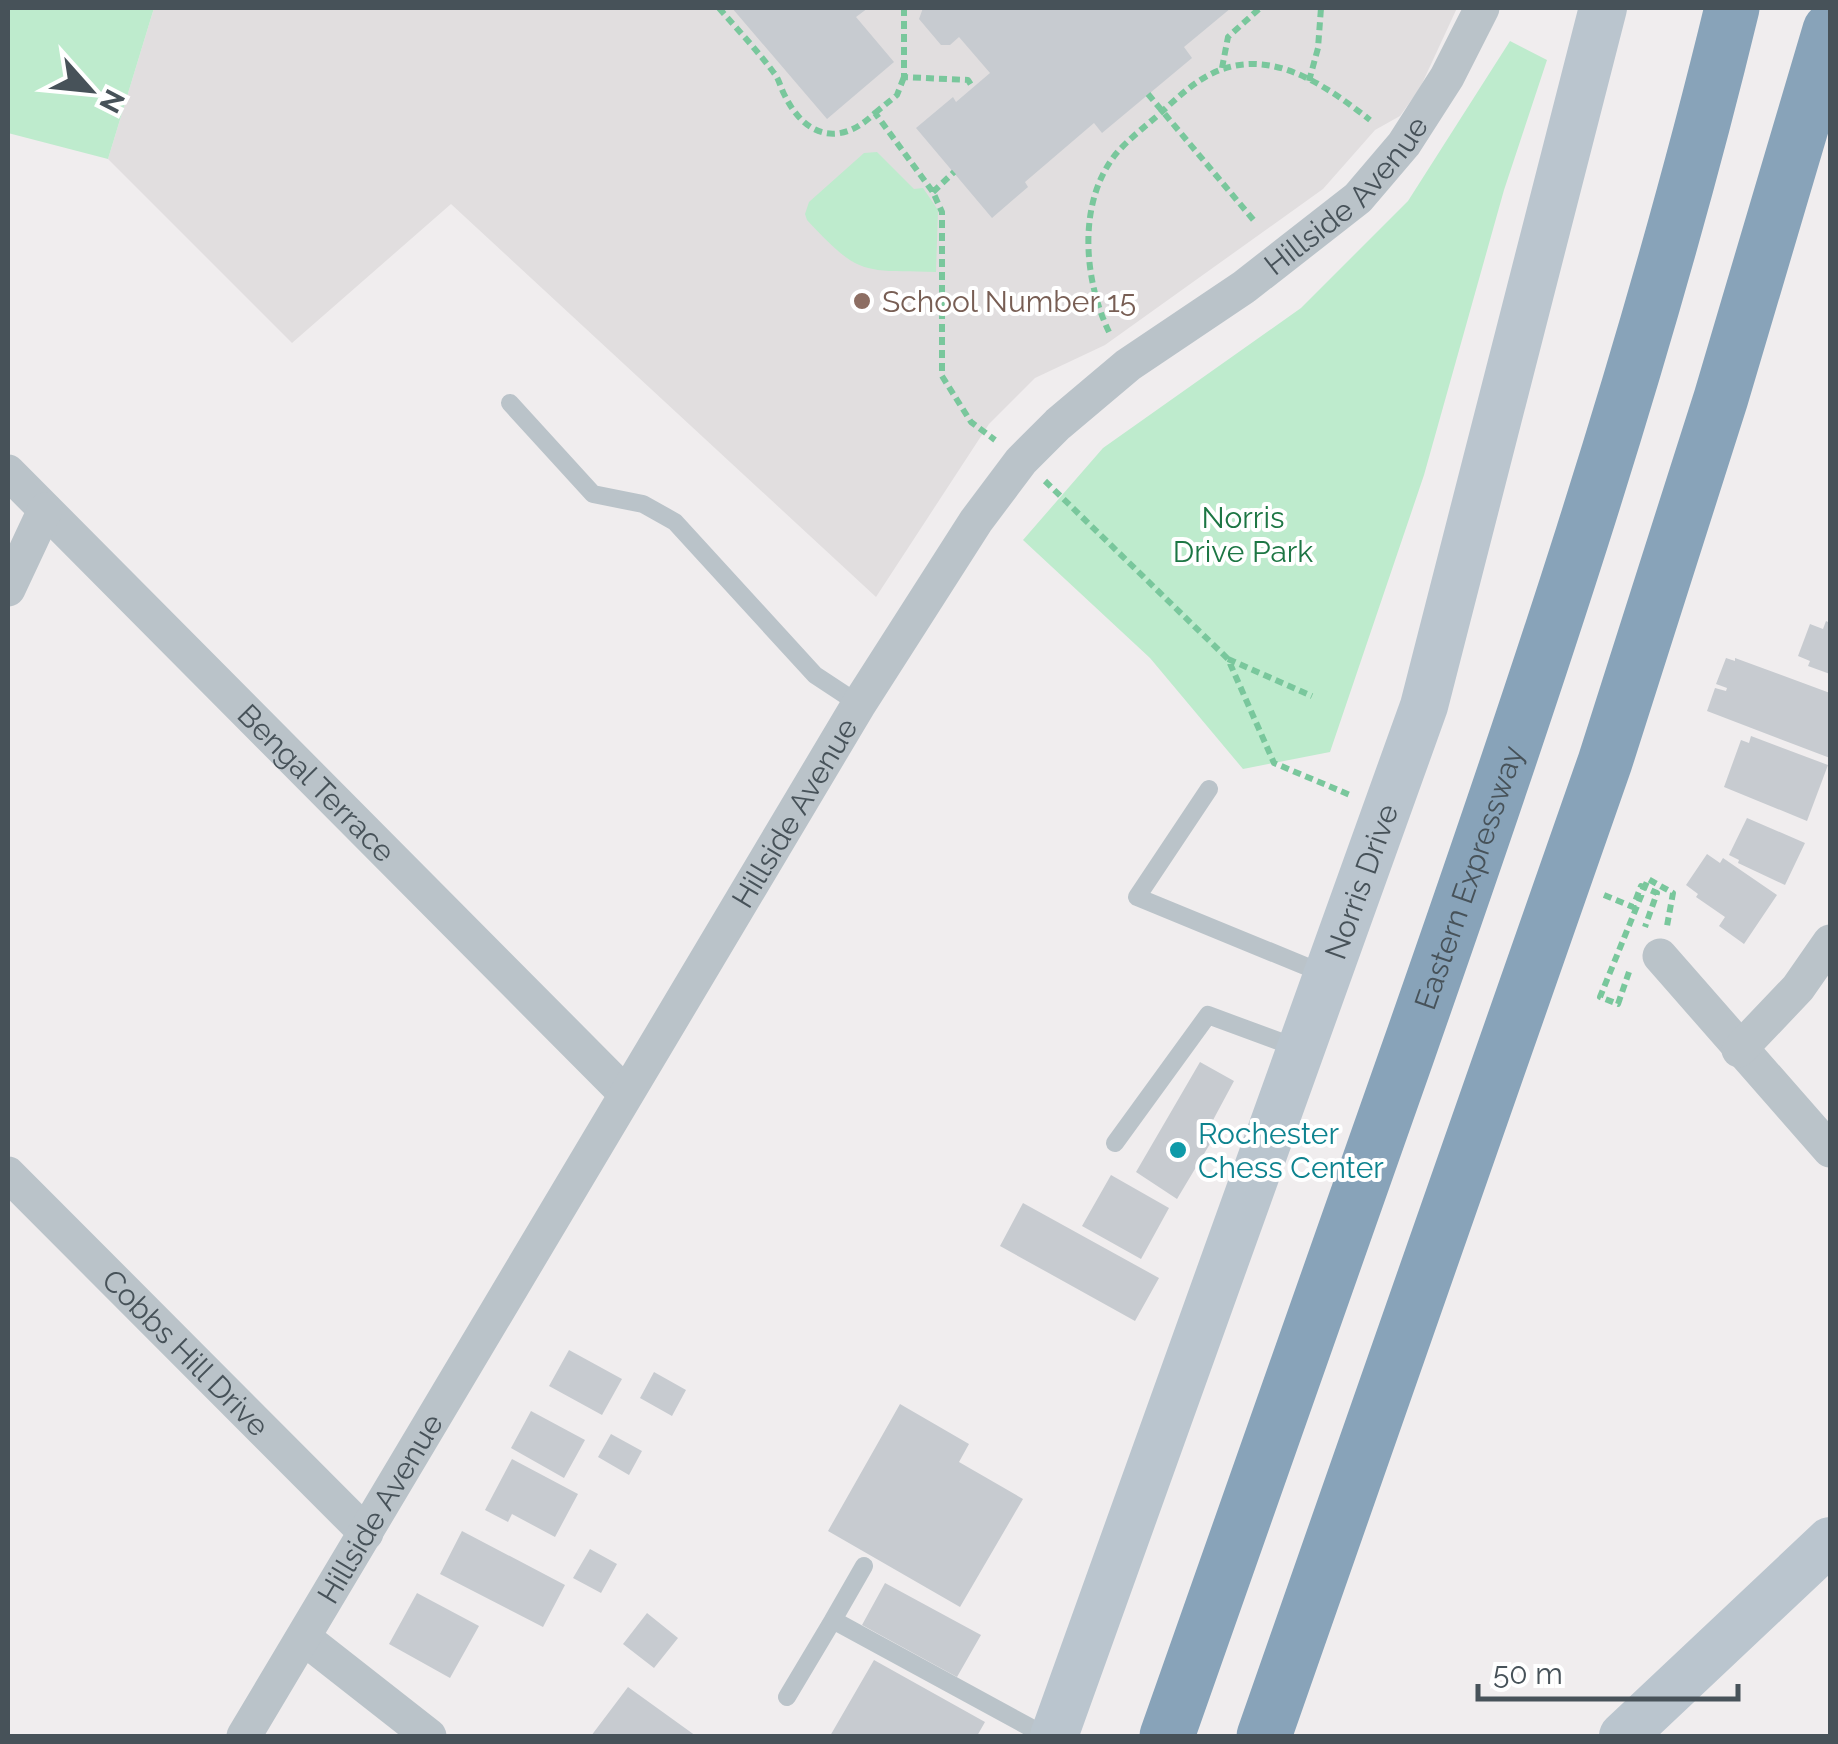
<svg xmlns="http://www.w3.org/2000/svg" width="1838" height="1744" viewBox="0 0 1838 1744" font-family="Raleway,sans-serif">
<style>
.education{fill:#e1dedf}
.green{fill:#beebcd}
.building{fill:#c7cbd0}
.lines{fill:none;stroke-linecap:round;stroke-linejoin:round}
.path{stroke:#79c79c;stroke-width:6;stroke-dasharray:8 5;stroke-linecap:butt}
.lane{stroke:#bac3c9;stroke-width:18}
.street{stroke:#bac3c9;stroke-width:35}
.secondary{stroke:#bac5ce;stroke-width:48}
.highway{stroke:#88a3b9;stroke-width:55}
.education-dot{fill:#8d6e63;stroke:#fff;stroke-width:4}
.culture-dot{fill:#0f9aa8;stroke:#fff;stroke-width:4}
.labels{text-anchor:middle;dominant-baseline:central;stroke-width:8;stroke-linejoin:round;paint-order:stroke}
.street-label{font-size:30px;fill:#475259;stroke:#fff}
.education-label{font-size:30px;fill:#785e54;stroke:#fff;text-anchor:start}
.park-label{font-size:30px;fill:#1d7644;stroke:#fff}
.culture-label{font-size:30px;fill:#0d838f;stroke:#fff;text-anchor:start}
</style>
<rect width="100%" height="100%" fill="#f0edee"/>
<path class="education" d="M154,8H1457L1420,88L1400,116L1375,130L1323,189L1105,345L1035,378L989,424L876,597L451,204L292,343L108,159Z"/>
<path class="green" d="M8,8H154L108,159L8,133Z
M1510,41L1547,60L1504,190L1424,475L1330,752L1243,769L1150,658L1023,540L1103,448L1301,308L1408,201Z
M877,152L914,189L923,188L938,210L936,272C862,270 860,277 807,220L805,214L809,202L864,153Z"/>
<path class="building" d="M732,8H868L856,17L894,62L827,119Z
M923,8H1231L1184,47L1192,58L1102,133L1094,123L1025,182L1028,187L992,218L916,128L953,97L956,102L990,73L959,37L950,45H941L919,19Z
M1826,621L1830,623V674L1808,666L1810,661L1798,656L1810,624L1823,629Z
M1726,658L1735,661V658L1830,693V758L1707,711L1715,688L1726,691L1727,688L1716,684Z
M1751,736L1828,765L1807,821L1724,787L1741,740L1749,743Z
M1747,818L1805,843L1785,885L1738,863L1739,860L1729,855Z
M1707,854L1720,863L1723,858L1777,895L1744,944L1719,926L1725,917L1696,897L1698,894L1686,885Z
M1200,1062L1234,1081L1212,1122L1220,1127L1177,1199L1136,1172Z
M1111,1175L1169,1208L1141,1259L1082,1226Z
M1023,1203L1159,1278L1135,1321L1000,1246Z
M569,1350L622,1379L602,1415L549,1386Z
M654,1372L686,1390L672,1416L640,1398Z
M900,1404L969,1444L959,1462L1023,1499L960,1607L828,1531Z
M531,1411L585,1440L564,1478L511,1448Z
M611,1434L642,1451L629,1475L598,1457Z
M512,1459L578,1494L555,1537L512,1514L508,1522L485,1510Z
M462,1531L565,1585L543,1627L440,1574Z
M590,1549L617,1564L601,1593L573,1578Z
M885,1583L981,1635L957,1677L862,1625Z
M417,1593L479,1626L450,1678L389,1644Z
M647,1613L678,1638L654,1668L623,1644Z
M874,1660L985,1722L977,1736H830Z
M628,1687L696,1736H591Z"/>
<g class="lines">
<path class="path" d="M719,8C737,29 757,50 774,73C779,79 780,86 784,94C805,138 840,147 875,113L933,192L942,212V376L971,422L995,440
M904,8V77L968,80L973,88
M1222,68L1228,37L1260,8
M1309,81L1318,48L1321,8
M1148,94L1256,223
M875,113L897,95L904,77
M933,192L954,172
M1109,332C1084,280 1077,204 1115,155C1129,138 1150,123 1166,108C1192,84 1216,64 1253,64C1296,64 1338,95 1370,120
M1045,481L1228,659L1274,763L1350,795
M1228,659L1312,696
M1604,895L1633,907L1641,886L1657,893L1645,927
M1629,972L1618,1004L1600,997L1648,879L1673,893L1667,926"/>
<path class="lane" d="M510,403L593,494L643,504L675,522L815,675L859,704
M1209,789L1137,897L1327,975
M1115,1143L1208,1015L1300,1049
M833,1620L864,1566
M787,1697L833,1620L1046,1736"/>
<g class="street">
<path id="s1" d="M8,472L625,1093"/>
<path d="M8,589L45,510"/>
<path d="M1660,956L1830,1150"/>
<path d="M1739,1050L1798,988L1830,942"/>
<path id="s2" d="M8,1174L366,1533"/>
<path d="M304,1638L429,1736"/>
<path id="s3" d="M244,1736L859,704L976,521L1021,461L1058,424L1128,365L1244,287L1358,198L1404,144L1447,77L1482,8"/>
</g>
<g class="secondary">
<path id="s4" d="M1054,1736L1424,706L1603,8"/>
<path d="M1623,1736L1830,1541"/>
</g>
<g class="highway">
<path id="s5" d="M1167,1736C1247,1509 1327,1282 1407,1055C1528,710 1646,363 1732,8"/>
<path d="M1264,1736L1605,762L1721,398L1830,30"/>
</g>
</g>
<circle class="education-dot" cx="862" cy="301" r="10"/>
<circle class="culture-dot" cx="1178" cy="1150" r="10"/>
<g class="labels">
<g class="street-label">
<text stroke="none"><textPath href="#s3" startOffset="1915">Hillside Avenue</textPath></text>
<text stroke="none"><textPath href="#s1" startOffset="438">Bengal Terrace</textPath></text>
<text stroke="none"><textPath href="#s3" startOffset="1075">Hillside Avenue</textPath></text>
<text stroke="none"><textPath href="#s5" startOffset="910">Eastern Expressway</textPath></text>
<text stroke="none"><textPath href="#s4" startOffset="908">Norris Drive</textPath></text>
<text stroke="none"><textPath href="#s2" startOffset="252">Cobbs Hill Drive</textPath></text>
<text stroke="none"><textPath href="#s3" startOffset="265">Hillside Avenue</textPath></text>
</g>
<g class="education-label">
<text x="882" y="301">School Number 15</text>
</g>
<g class="park-label">
<text x="1243" y="517">Norris<tspan x="1243" dy="34">Drive Park</tspan></text>
</g>
<g class="culture-label">
<text x="1198" y="1133">Rochester<tspan x="1198" dy="34">Chess Center</tspan></text>
</g>
</g>
<rect width="1838" height="1744" fill="none" stroke="#475259" stroke-width="20"/>
<g transform="translate(90 90) rotate(117)" stroke="#ffffff" stroke-width="8" paint-order="stroke">
<path d="M0-8L18 38L0 25L-18 38Z" fill="#475259"/>
<text y="-15" font-size="28" font-weight="bold" text-anchor="middle" fill="#475259">N</text>
</g>
<path d="M1478 1684v15h260v-15" fill="none" stroke="#475259" stroke-width="5"/>
<text x="1493" y="1684" font-size="30" fill="#475259" stroke="#ffffff" stroke-width="8" paint-order="stroke">50 m</text>
</svg>
